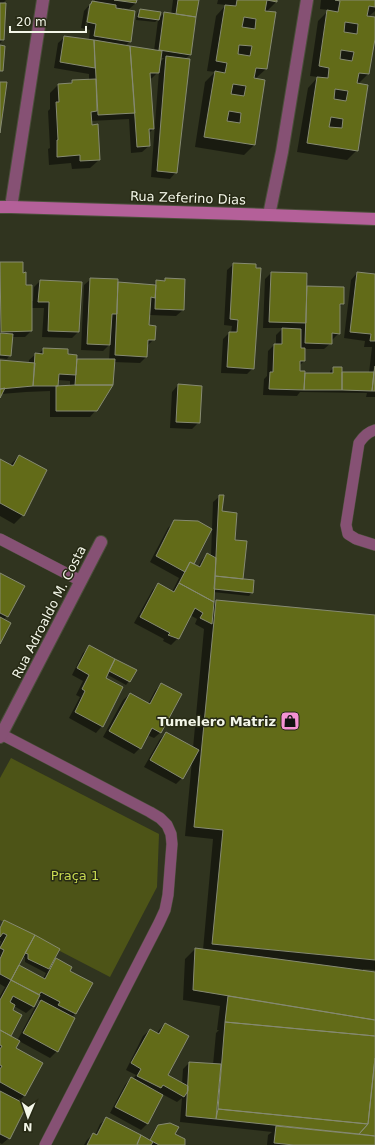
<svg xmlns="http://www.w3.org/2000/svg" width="375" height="1145" viewBox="0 0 375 1145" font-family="'DejaVu Sans',sans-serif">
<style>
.green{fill:#4d5417}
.shadow{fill:#0007;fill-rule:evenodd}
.building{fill:#626b18;stroke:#868a72;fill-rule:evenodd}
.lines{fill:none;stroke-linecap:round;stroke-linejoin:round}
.lane-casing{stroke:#4b4f3b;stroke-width:12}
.street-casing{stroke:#4b4f3b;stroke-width:14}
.secondary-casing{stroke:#4b4f3b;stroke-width:14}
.lane{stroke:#865174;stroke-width:11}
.street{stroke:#865174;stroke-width:12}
.secondary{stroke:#b46099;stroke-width:12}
.labels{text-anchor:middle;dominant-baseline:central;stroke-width:3;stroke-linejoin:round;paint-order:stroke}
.street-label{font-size:13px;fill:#f3f6e8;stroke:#272a15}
.poi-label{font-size:13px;font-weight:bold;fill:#f3f6e8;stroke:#272a15;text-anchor:end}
.park-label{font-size:13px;fill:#c8d951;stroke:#272a15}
</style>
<rect width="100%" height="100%" fill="#30341f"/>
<path class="green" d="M11,758L159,834L157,887L110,977L0,920V778Z"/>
<path class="shadow" d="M0,0H6L2,4L3,40L0,43Z
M95,0H136V3L129,9L123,8L130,41L125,46L154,51L158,20L155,22L136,20L137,13L140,10L158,19L164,13L171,15L173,0H198L190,55L185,59L176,172L170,179L151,177L159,71L152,78L150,79L153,129L148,134L149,146L142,152L131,153L129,119L91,121L99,160L90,168L72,169L71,163L49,165L48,149L50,148L48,111L50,109V93L58,85L69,84L73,81L89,80V74L54,68L58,43L65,37L89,40L90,30L81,28L84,11L92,2L95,3ZM88,8H90L87,27H85ZM160,58H164L159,63Z
M218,0H276V2L266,12V69L255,79L264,80L254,145L244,155L195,147L205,82L215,72L207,71L216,16L226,5L217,4Z
M321,0H375V11L368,17L375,18V32L368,74L358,84L357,150L347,160L297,152L308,88L318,77L310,76L318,21L329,10L320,9Z
M0,263L22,274L25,286L31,301H33L34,287L40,281L78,332L72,338L42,337L44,308H31V331L25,337H11L10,355L7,359L0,358Z
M234,264L253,368L247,374L221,373L223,339L229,333H231L232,326L224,325L227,270Z
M271,273L306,287L343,288V304L339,307V333L332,340H331V343L324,349H304V361L299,366V372L304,375L305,374H330V371L334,368L341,373H369L372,347H364L365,341L344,338L351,280L357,273L375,275V397H366L367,393L300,392L297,396L263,395L264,379L267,376L268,351L274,345H276V335L283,328H263L265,279Z
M91,279L117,283L153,285L157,281L163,282L166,279L183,310L176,316L149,315L148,326L154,339L147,346L146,357L140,363L113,362L96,410L90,417H50V391L26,392L1,394L0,396V361L29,363V360L36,354H38L44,349L67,355L76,360H109L110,344L103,351L81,350L84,285ZM58,380L70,381V386L57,387Z
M178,385L199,422L192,429L170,428L172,392Z
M19,456L23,515L14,524L0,516V460L10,465Z
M220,496L221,512L233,541L242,580L252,592L249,596L213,592L212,605L216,601L375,616V970L363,969V971L375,973V1145H267L268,1135L272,1132L180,1122L182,1098L177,1102L162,1094L147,1124L141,1130L110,1113L125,1085L131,1078L133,1079L136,1075L126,1070L143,1036L150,1030L157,1034L159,1030L165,1024L167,1076L182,1084L183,1069L189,1063L213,1065L216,1033L219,1030H217L220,1006L183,1000L185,959L195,949L203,950L213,839L185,836L192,760L182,778L176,784L144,767L160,739L166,733L193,748L204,629L195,624L197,619L190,615L178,638L171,645L163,641L164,639L134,623L152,591L158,584L172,592L179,578L150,562L168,528L175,521L192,564L198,567L201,561L207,554L211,556L213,502Z
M0,574L7,616L3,620L0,642Z
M89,647L129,681L126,685L106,674L104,678L102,726L96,733L69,718L80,697L76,695L83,681L72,675L83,653Z
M161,684V732L154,738L147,735L140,748L134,754L103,737L123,700L130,694L148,704L155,691Z
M5,921L50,966L56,960L69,971L91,983L75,1014L72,1017L57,1051L50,1058L19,1041L14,1048L25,1095L18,1102L9,1138L2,1144L0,1143V996L5,987L0,984V944L1,941H0V926ZM22,956L25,957V962L46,973L43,979L18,965ZM37,999L41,1001L35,1007L17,1041L9,1036L20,1016L11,1011L14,1006L26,1013L33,1007Z
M107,1118L149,1140L155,1129L159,1126L174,1134L184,1145H84L87,1140L93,1134L95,1135L100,1124Z"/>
<path class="building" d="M114,0H137L136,3Z
M178,0H199L196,17L176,14Z
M237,0H277V2L267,0L265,11L276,12L267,69L256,68L254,78L265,80L255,145L204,137L215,71L225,73L227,63L216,61L225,5L236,6ZM244,17L256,19L255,29L242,27ZM239,45L252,46L250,56L238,54ZM233,84L246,86L244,96L231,94ZM229,111L241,113L240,123L227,121Z
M335,0H375V7L369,6L367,16L375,17V39L369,74L359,73L357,83L368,85L358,151L307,143L317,77L328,78L329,68L319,66L327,10L338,12L340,1ZM345,22L358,24L357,34L344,32ZM341,50L354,52L352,61L340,59ZM335,89L348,91L346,101L334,99ZM331,117L343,119L342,128L329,127Z
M92,1L116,5V8L135,11L131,42L94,36L96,24L87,22L90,4H91Z
M0,3H6L4,40H0Z
M140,9L161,12L159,20L138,17Z
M164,12L196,17L191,55L159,50Z
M64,36L94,40L95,68L60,62Z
M94,40L130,46L135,113L98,115Z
M0,45L5,46L3,71H0Z
M130,46L162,51L159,73H150L154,129H149L150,146L137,147Z
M166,56L190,59L177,173L157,171Z
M96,79L97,111L91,112L92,125L98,124L100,160L80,161V155L57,157V140H58L56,102H59L58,84L72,83V80Z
M0,82H7L0,133Z
M0,262H23V273L26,272V285H32V331L1,332Z
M233,263L256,264V268H261L254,369L227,367L229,332H237L238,320L230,319Z
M271,272L307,273L306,323L269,322Z
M357,272L375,274V341H370L371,334L350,332Z
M90,278L118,279L117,314H112L110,345L87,344Z
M165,278L185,279L184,310L155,309L156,280L165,281Z
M40,280L82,282L79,332L48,331L49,302H38Z
M118,282L156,285L155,298L151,297L149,325L156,326L155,340H148L147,357L115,355Z
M307,286L344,287V304H340V334L332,333V344L305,343Z
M282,328L301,329V348H305V361H300V371H305L304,390L269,389L270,372H273L274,344H282Z
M0,333L13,334L11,356L0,355Z
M43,348L68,349V354L77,355L76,375L59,374L58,386H33L35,353L43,354Z
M77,359H115L113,385H75Z
M0,360L35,363L33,386L0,389Z
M375,366V391H372L374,372Z
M333,367H342V390H304L305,373H333Z
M342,372H374L372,391L342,390Z
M178,384L202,386L200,423L176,422Z
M75,385H113L97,411H56V386Z
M5,388L0,398V389Z
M19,455L47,470L24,516L0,503V459L13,466Z
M219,495H224L222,511L237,513L235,540L247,541L243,579L215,576Z
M174,520L198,521L212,529L194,564L190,562L185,572L156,556Z
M207,553L216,558L214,602L179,583L190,562L200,567Z
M0,573L25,586L8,617L0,613Z
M215,576L254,580L253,593L214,589Z
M158,583L174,592L179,583L214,602L212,624L200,618L203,613L195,608L179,639L168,635L170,633L140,617Z
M216,600L375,615V960L212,944L223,830L194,827Z
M0,617L11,623L0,644Z
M89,645L115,659L106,678L123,687L103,727L75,712L85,691L82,689L89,675L77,668Z
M115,659L137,670L130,682L109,671Z
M161,683L182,694L161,733L152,728L141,749L109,731L130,693L150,704Z
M166,732L199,750L183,779L150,760Z
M4,920L35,935L11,980L0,974V959L4,950L0,948L7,935L3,933L0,937V928Z
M35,935L60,949L49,969L28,959V954L25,953Z
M195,948L375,972V1020L193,990Z
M56,958L72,967L70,971L93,983L76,1014L58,1005L60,1002L41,992L39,995L11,980L19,965L45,979Z
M11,980L40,995L34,1007L13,996L10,1002L15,1005L13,1010L22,1015L11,1036L0,1030V1000Z
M228,996L375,1020V1036L225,1022Z
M41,1000L75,1018L58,1052L23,1033Z
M225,1022L375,1036V1058L368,1124L218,1109Z
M165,1023L189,1036L168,1075L188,1086V1091L184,1097L163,1085L161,1088L137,1076L141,1069L131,1063L150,1029L159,1034Z
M0,1030L20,1041L16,1048L43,1063L25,1096L0,1082V1069L2,1066L0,1065V1049L2,1046L0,1045Z
M375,1058V1136L359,1134L368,1124Z
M189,1062L221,1064L216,1119L186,1116Z
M131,1077L163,1095L148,1124L115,1107Z
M0,1091L27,1105L10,1139L0,1134Z
M218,1109L368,1124L359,1134L216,1119Z
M106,1117L141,1135L137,1145H87L93,1133L97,1135Z
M170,1123L179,1127L175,1134L185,1139V1145H159L150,1140L158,1125Z
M276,1126L375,1136V1145H294L274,1143Z
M141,1135L153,1142L151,1145H139L137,1144Z"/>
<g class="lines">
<g class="lane-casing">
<path id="lane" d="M375,430C368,432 363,437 359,443L346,525L348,534L356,539L375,545
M0,539L81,581
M1,734L150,812L160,818L167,825L171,834L172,844L168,895L165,910L159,923L45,1145"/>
</g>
<g class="street-casing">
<path id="street" d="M11,207L43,0
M269,215L282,152L307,0
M0,737L101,542"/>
</g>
<g class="secondary-casing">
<path id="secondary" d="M0,207H11L269,215L375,219"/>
</g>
<use href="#lane" class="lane"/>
<use href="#street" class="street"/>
<use href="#secondary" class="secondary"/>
</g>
<defs>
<g id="shop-square" transform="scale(1)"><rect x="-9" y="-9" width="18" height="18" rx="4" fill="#f491d3" stroke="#272a15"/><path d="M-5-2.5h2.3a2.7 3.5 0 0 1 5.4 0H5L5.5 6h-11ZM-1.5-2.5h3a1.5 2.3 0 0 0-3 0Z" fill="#111"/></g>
</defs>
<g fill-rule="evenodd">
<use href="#shop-square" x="290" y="721"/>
</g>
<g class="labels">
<g class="street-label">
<text transform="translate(188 198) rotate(2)">Rua Zeferino Dias</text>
<text transform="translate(49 612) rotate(-63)">Rua Adroaldo M. Costa</text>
</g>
<g class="poi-label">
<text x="276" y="721">Tumelero Matriz</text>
</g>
<g class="park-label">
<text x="75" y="875">Praça 1</text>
</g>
</g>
<g transform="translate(28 1117) rotate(182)" stroke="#272a15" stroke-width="3" paint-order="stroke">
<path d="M0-3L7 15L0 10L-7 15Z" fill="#f3f6e8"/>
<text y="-6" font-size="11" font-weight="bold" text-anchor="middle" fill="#f3f6e8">N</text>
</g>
<path d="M10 26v6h76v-6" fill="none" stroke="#f3f6e8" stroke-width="2"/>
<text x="16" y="26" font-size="12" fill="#f3f6e8" stroke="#272a15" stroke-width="3" paint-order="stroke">20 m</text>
</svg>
